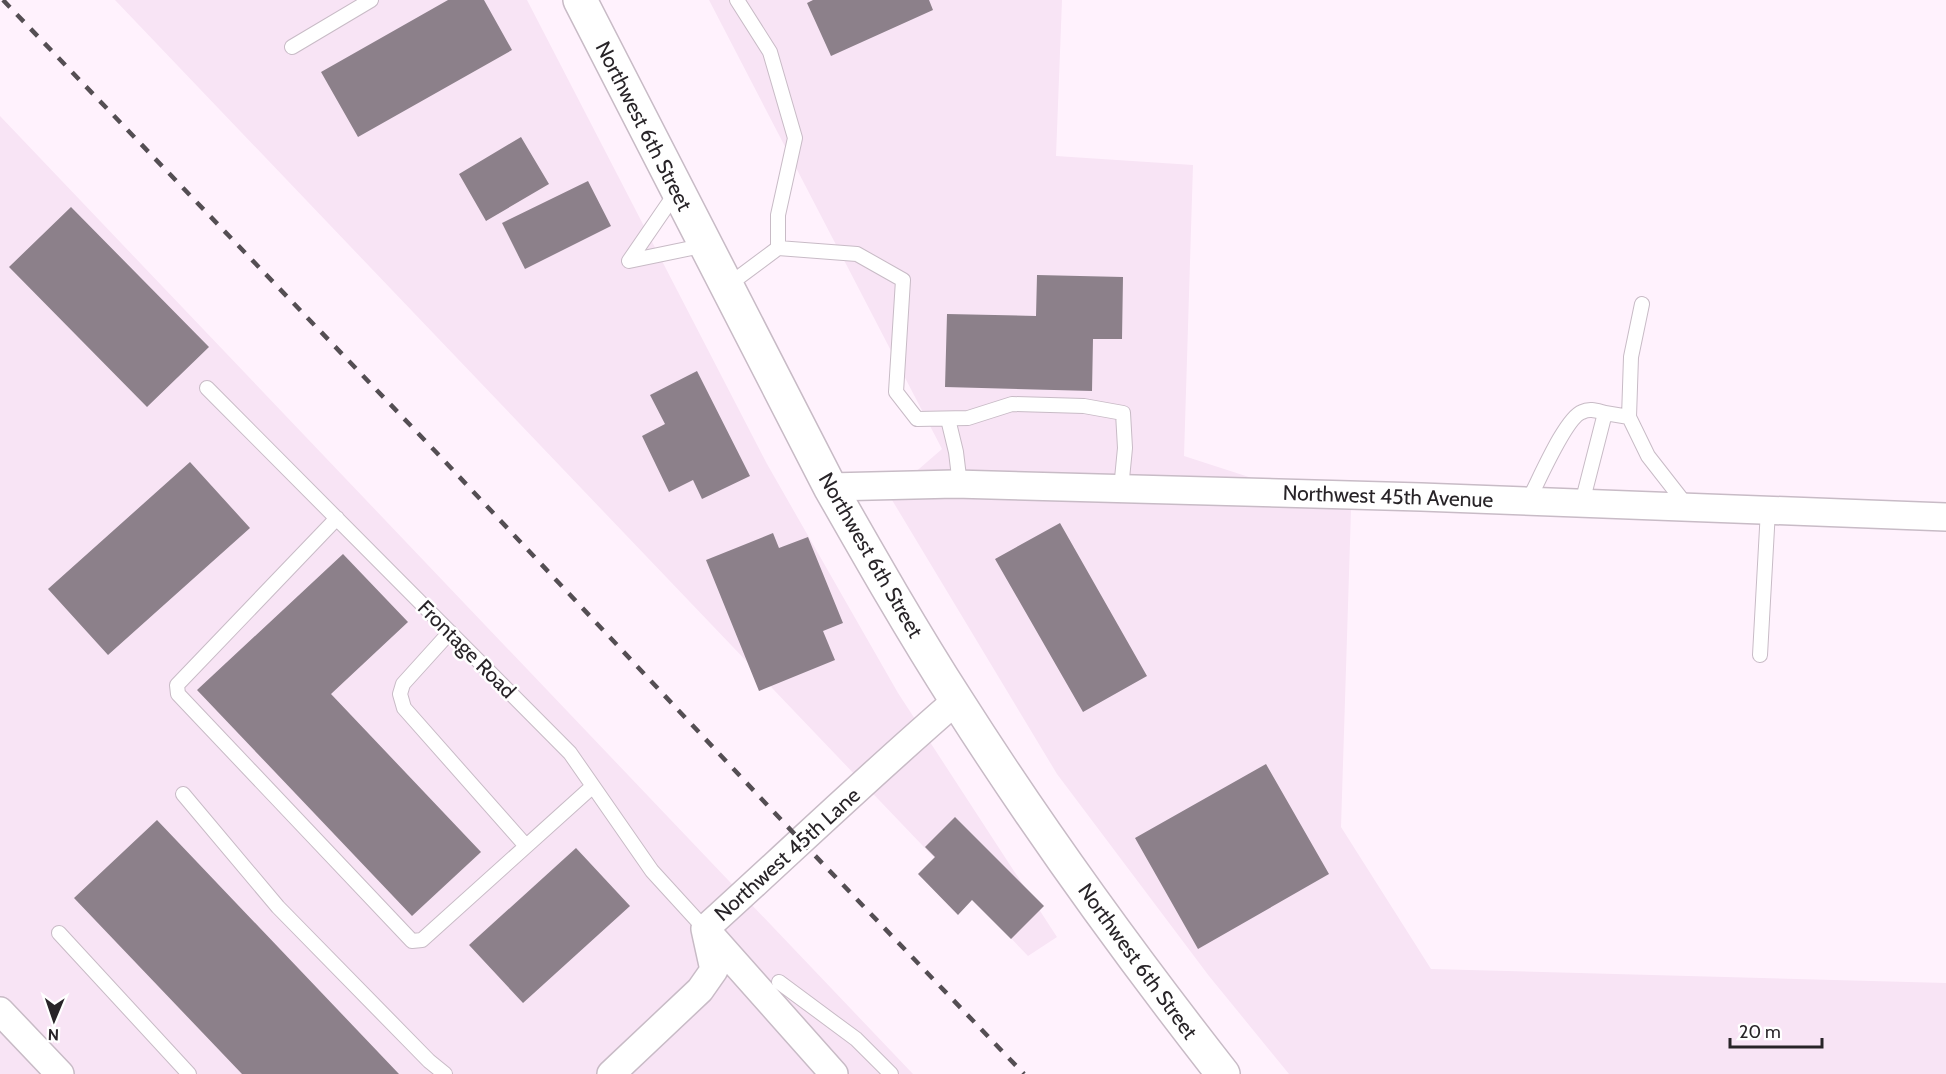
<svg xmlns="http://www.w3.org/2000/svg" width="1946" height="1074" viewBox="0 0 1946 1074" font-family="Cabin,sans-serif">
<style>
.built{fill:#f8e4f5}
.building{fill:#8c808a}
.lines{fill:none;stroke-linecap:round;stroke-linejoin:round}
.lane-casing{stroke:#c8bbc6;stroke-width:16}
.street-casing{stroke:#c8bbc6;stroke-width:30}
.secondary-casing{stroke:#c8bbc6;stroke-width:36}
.lane{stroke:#fff;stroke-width:14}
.street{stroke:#fff;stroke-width:27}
.secondary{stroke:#fff;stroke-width:33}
.rail{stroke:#544e53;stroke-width:4.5;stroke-dasharray:10 10;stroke-linecap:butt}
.labels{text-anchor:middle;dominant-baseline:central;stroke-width:5;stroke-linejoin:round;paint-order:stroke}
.street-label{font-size:21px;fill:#282428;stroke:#fff}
</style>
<rect width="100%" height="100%" fill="#fff2fd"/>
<path class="built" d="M115,0H527L767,464L898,693L1057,937L1028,956Z
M709,0H1062L1056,156L1193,165L1184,456L1351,510L1341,827L1431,969L1946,983V1074H1289L1209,976L1057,774L889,495L942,449Z
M0,116L913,1074H0Z"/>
<path class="building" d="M448,0H484L512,50L358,137L321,72Z
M813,0H929L933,10L831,56L807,3Z
M521,137L549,184L486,221L459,174Z
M588,181L611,226L525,269L502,223Z
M71,207L209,347L147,407L9,267Z
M1037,275L1123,277L1122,339H1093L1092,391L945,387L947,314L1036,316Z
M697,371L750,476L702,499L693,480L669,492L642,436L665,424L650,395Z
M190,462L250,528L108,655L48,589Z
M1060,523L1147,676L1083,712L995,559Z
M773,533L779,548L808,537L843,623L823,631L835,660L759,691L706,560Z
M343,554L408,622L331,694L481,852L412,916L197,690Z
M1266,764L1329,874L1198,949L1135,838Z
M955,817L1044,906L1011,939L972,900L958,915L918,874L935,857L925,847Z
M157,820L399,1074H242L74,898Z
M576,848L630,906L523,1003L469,945Z"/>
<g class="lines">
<g class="lane-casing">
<path id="lane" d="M292,47L371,0
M677,191L629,261L706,245
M778,248L857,254L903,280L896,392L917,419L968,418L1012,404L1084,406L1123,413L1125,448L1121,489
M727,286L778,248V215L795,138L770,52L737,0
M1642,304L1631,357L1629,417L1648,456L1687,506
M207,388L570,753L652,871L705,929
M948,419L956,452L960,485
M1528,501C1538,483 1565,418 1582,412C1590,408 1597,411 1605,413
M1582,503L1605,413L1629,417
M337,518L177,685L178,694L412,941L422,940L593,786
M450,632L403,684L400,694L404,708L526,846
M1760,655L1768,510
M183,794L278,907L429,1061L445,1074
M59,933L189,1074
M779,982L856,1039L891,1074"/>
</g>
<g class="street-casing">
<path id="street" d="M830,487L955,484L1421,497L1946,517
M706,930L834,1074
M0,1011L60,1074
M611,1074L700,990L714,970L705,929C789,853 871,774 957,700"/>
</g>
<g class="secondary-casing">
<path id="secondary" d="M580,0L830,487C871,559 912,631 957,701C1039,830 1129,954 1223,1074"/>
</g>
<use href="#lane" class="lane"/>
<use href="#street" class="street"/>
<use href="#secondary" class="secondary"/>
<path class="rail" d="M3,0L436,452L802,842L1024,1074"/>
</g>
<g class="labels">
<g class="street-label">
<text transform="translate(644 126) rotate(63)">Northwest 6th Street</text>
<text transform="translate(1388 496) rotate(2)">Northwest 45th Avenue</text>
<text transform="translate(871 555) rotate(60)">Northwest 6th Street</text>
<text transform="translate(467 649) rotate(45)">Frontage Road</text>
<text transform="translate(787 854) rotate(-42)">Northwest 45th Lane</text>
<text transform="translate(1138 961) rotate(54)">Northwest 6th Street</text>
</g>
</g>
<g transform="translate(54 1020) rotate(182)" stroke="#ffffff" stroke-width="4.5" paint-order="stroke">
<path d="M0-4.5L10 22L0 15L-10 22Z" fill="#282428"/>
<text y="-9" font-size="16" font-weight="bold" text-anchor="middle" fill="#282428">N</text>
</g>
<path d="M1730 1038v9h92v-9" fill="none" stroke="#282428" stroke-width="3"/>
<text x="1739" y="1038" font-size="18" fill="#282428" stroke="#ffffff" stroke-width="4.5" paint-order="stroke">20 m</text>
</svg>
